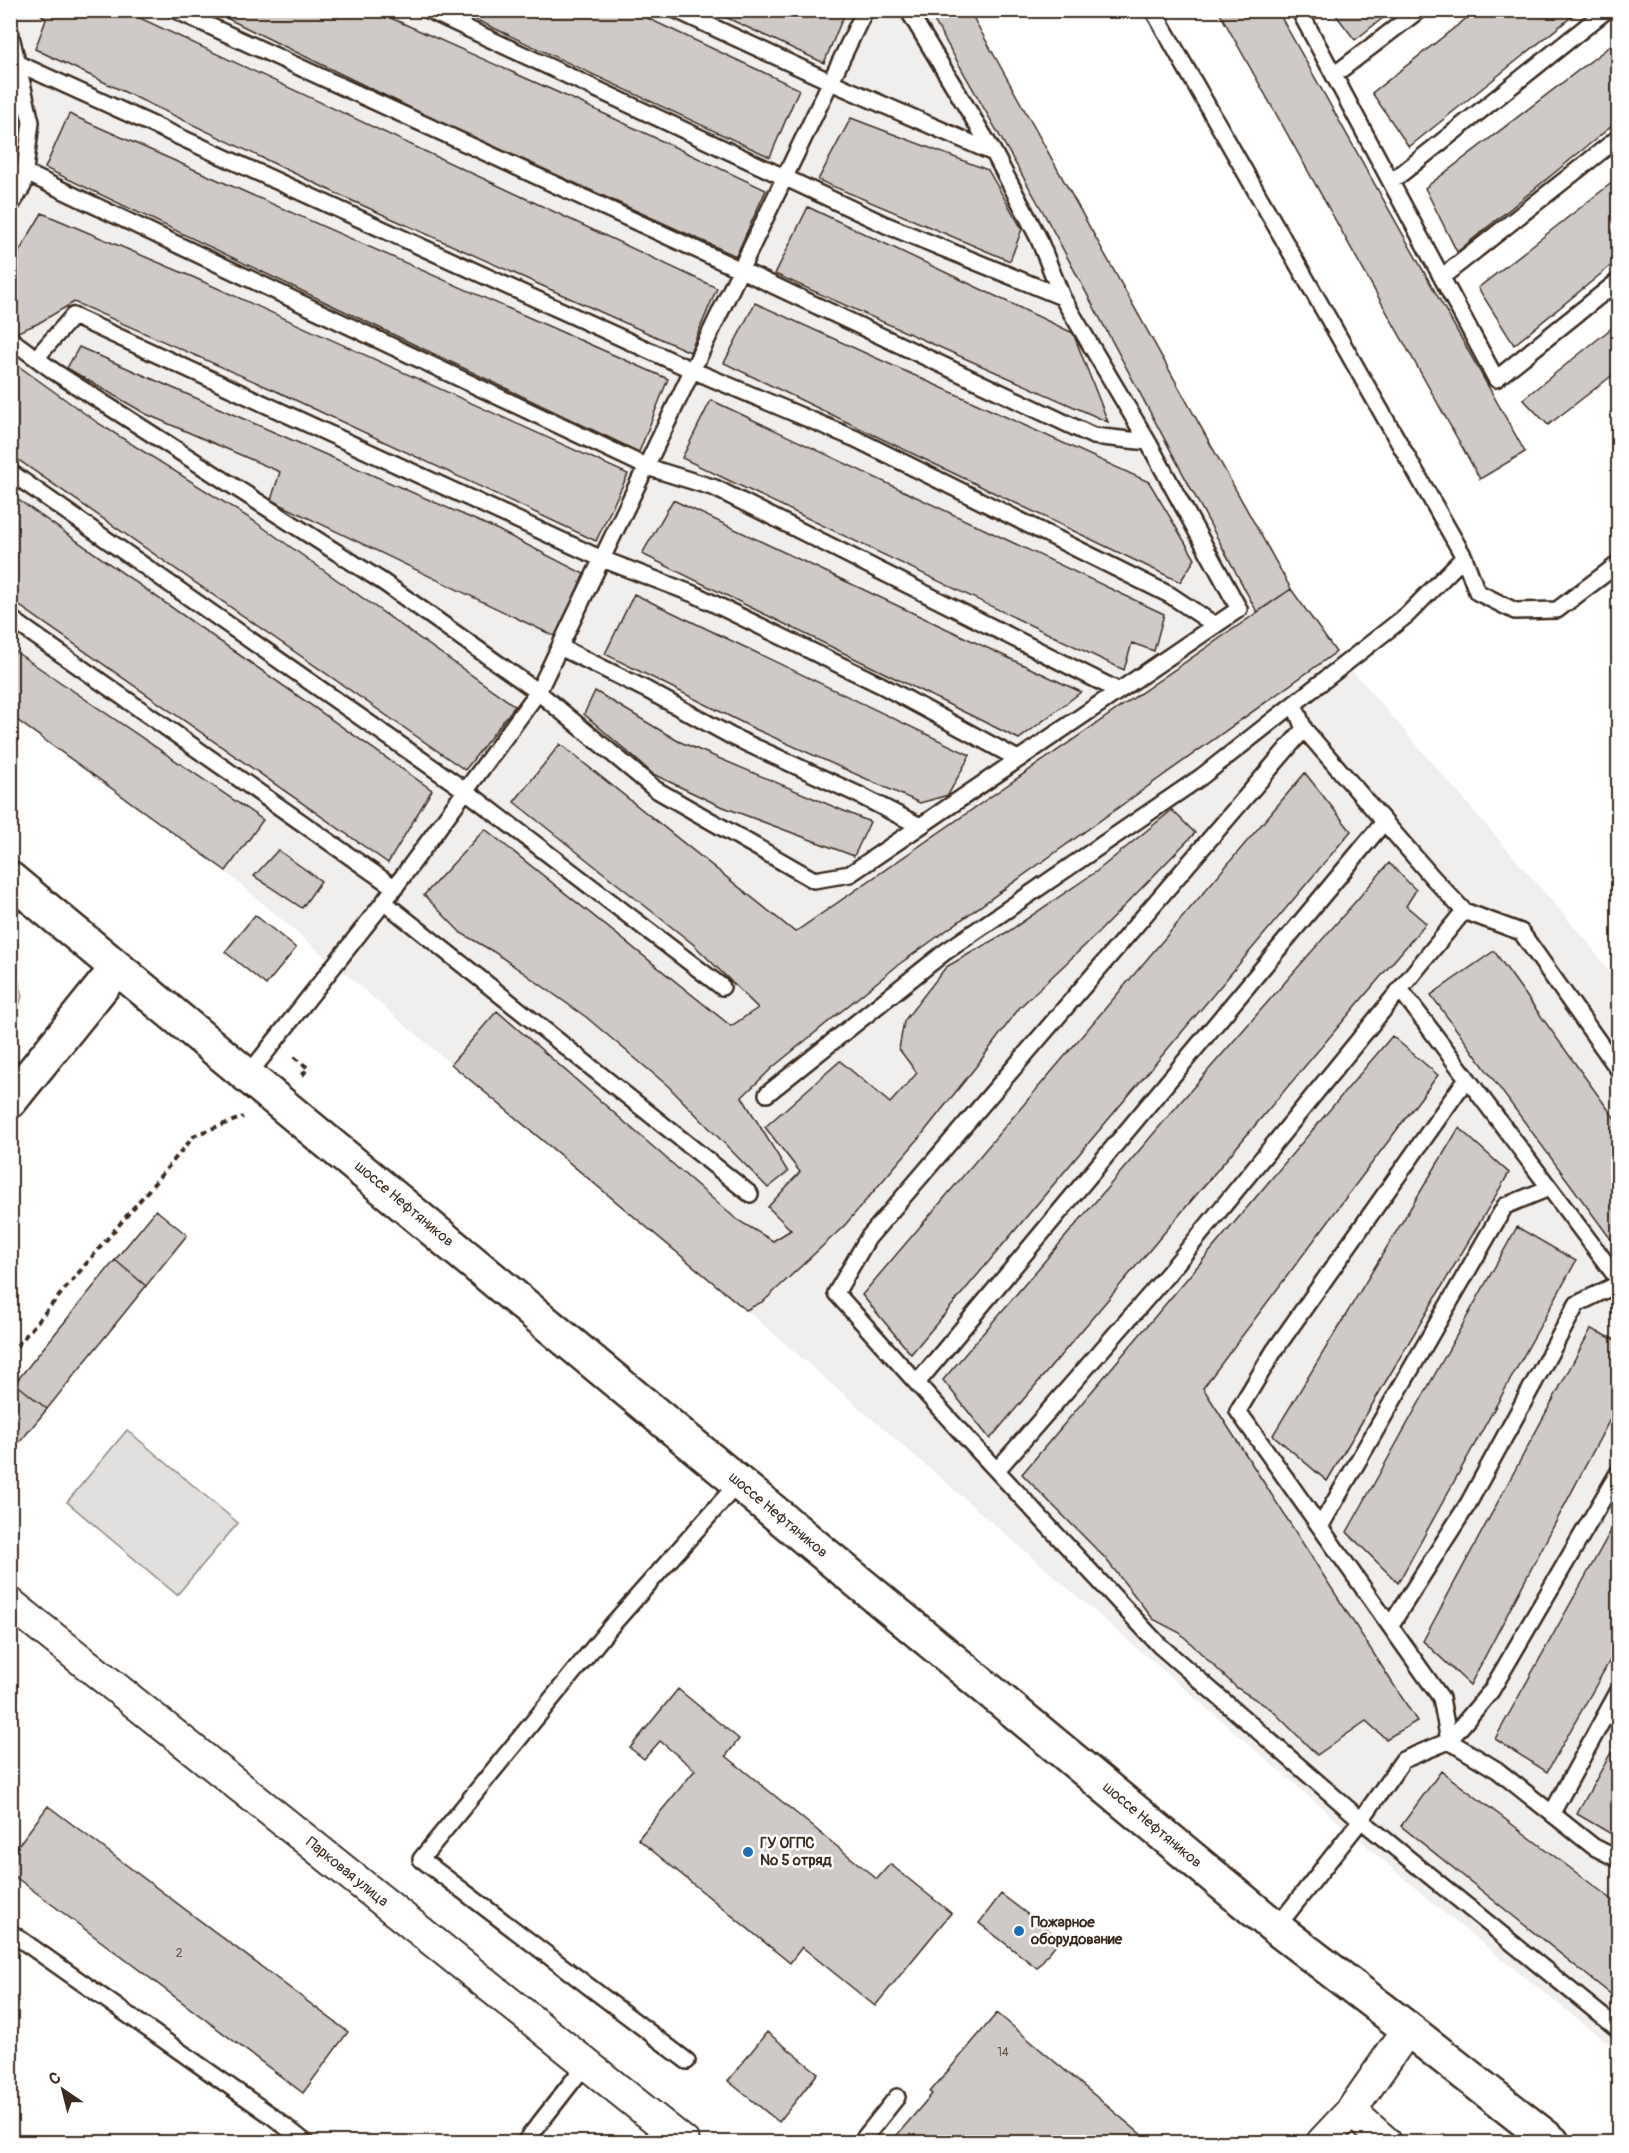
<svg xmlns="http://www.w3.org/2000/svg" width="1629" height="2153" viewBox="0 0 1629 2153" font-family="Pangolin,sans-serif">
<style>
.built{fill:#f1efee}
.park{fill:url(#park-dots);stroke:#8e857e;stroke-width:1.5}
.pitch{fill:#e2e0de;stroke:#8e857e;stroke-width:1.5}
.building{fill:#cfcac7;stroke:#3b2a1e;stroke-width:1.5}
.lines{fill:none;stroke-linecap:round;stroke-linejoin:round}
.lane-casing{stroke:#3b2a1e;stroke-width:20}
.street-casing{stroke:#3b2a1e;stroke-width:34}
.secondary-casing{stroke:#3b2a1e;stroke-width:38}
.path{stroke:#3b2a1e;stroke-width:4;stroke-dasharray:6 4.5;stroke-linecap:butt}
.lane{stroke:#fff;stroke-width:15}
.street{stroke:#fff;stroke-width:30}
.secondary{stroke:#fff;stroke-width:33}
.poi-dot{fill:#1f6fb2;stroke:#fff;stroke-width:2}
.labels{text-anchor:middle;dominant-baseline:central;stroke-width:5;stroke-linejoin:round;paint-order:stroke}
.number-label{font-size:12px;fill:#605248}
.street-label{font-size:15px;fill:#3b2a1e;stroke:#fff}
.poi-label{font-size:15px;font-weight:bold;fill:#3b2a1e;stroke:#fff;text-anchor:start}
</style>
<defs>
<pattern id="park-dots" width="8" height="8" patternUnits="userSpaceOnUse" patternTransform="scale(1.5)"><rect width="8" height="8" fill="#e2e0de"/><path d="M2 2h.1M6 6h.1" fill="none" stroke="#c3c0be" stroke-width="1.8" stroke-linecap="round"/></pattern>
</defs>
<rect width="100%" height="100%" fill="#fff"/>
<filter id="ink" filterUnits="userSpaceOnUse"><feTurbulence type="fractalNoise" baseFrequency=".0167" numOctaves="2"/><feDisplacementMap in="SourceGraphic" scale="12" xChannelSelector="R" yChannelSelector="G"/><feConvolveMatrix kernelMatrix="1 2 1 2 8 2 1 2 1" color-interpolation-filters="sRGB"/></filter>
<g filter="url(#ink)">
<path class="built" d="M11,11H969L1291,589L1336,652L1590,945L1618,985V2051L1444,1913L746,1310L451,1064L226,872L11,715Z"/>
<path class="park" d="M11,944L22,996L11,1033H10Z"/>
<path class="pitch" d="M127,1430L238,1523L177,1595L67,1502Z"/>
<path class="building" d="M37,10H123L717,288L690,352L346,198L35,49L46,20Z
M210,10H373L577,101L766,190L736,256L425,115Z
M455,10H630L799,89L770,157Z
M710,10H846L824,63Z
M928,10H969L1291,589L1257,612L1042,210Z
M1218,10H1277L1525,452L1480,479Z
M1332,10H1393L1355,40Z
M1477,10H1580L1409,147L1372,93Z
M1618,40V121L1457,252L1425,188Z
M69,114L668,379L639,452L45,168Z
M851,118L988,170L1022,229L1010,261L818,180Z
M1618,178V260L1514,345L1478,288Z
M808,207L1073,333L1108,422L775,274Z
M42,213L195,278L628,474L596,541L276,391L74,302L37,324L18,332L10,325V267Z
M755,303L1149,482L1195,559L1180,582L724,363Z
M1618,323V371L1548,425L1523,399Z
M79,347L496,529L584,574L556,637L271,500L280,472L146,414L67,368Z
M10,360L98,423L254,521L515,706L465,770L10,454Z
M711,400L1164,614L1154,651L1132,643L1124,670L682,458Z
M10,494L432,790L388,863L10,599Z
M673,500L1081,692L1019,739L642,554Z
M1291,589L1336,652L898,965L773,1067L742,1097L788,1172L768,1188L668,1086L586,1017L494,952L461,933L424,895L485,829L731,1026L758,1008L693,944L514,802L560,744L795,932Z
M634,594L970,755L948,795L920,803L755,729L605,654Z
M10,648L263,820L226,871L10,715Z
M595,691L678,741L870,822L854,856L718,805L653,774L584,714Z
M1305,773L1351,831L911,1354L862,1295Z
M1172,810L1195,833L1097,934L1020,1007L978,1064L920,1137L845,1225L764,1301L746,1310L451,1064L497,1011L736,1219L773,1241L791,1230L768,1207L800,1172L765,1127L840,1061L890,1103L917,1073L899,1049L904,1021L946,967L1009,931L1097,871Z
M278,850L321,881L302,908L254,876Z
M1389,863L1416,890L1406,906L1426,923L990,1439L943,1380L1184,1098Z
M255,915L296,948L266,985L225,952Z
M1494,951L1618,1123V1249L1431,995Z
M1392,1036L1438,1075L1203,1388L1417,1721L1386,1739L1366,1721L1317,1755L1271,1709L1237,1688L1180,1633L1153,1619L1105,1558L1022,1474Z
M1459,1128L1509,1173L1327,1481L1273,1435Z
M156,1210L187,1235L146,1286L115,1260Z
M1517,1227L1576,1261L1398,1583L1347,1532Z
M115,1260L146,1286L47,1409L15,1383Z
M1591,1329L1618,1341V1404L1470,1685L1423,1641Z
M15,1383L47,1409L10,1454V1389Z
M1618,1518V1646L1547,1772L1495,1739Z
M678,1689L739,1739L726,1756L877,1879L890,1864L951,1913L875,2006L802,1947L790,1963L638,1839L695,1770L660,1741L644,1759L630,1748Z
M1618,1740V1838L1577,1814Z
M1441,1771L1618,1904V2000L1401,1826Z
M48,1806L348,2032L303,2093L10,1873V1856Z
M1001,1894L1060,1939L1037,1968L979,1923Z
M997,2013L1150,2142H891L932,2094L930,2092Z
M767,2032L818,2073L779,2122L728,2081Z"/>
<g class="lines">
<g class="lane-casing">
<path id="lane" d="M428,10L886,225L1062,297L1038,237L994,153L908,10
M676,10L831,82L994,153
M1153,10L1464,557L1477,592L1515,611L1557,610L1618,564
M1299,10L1496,379L1618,281
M10,32L31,122L23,186L10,207
M17,63L692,370L856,439L1170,595L1215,625
M1334,75L1419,10
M24,172L647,467L715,488L1119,691
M1391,182L1607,10
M1442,277L1618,138
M1062,297L1148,442
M10,339L55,372L383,582L538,692L655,789L814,880L850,874L1239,609L1148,442L1093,436L741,270L175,10
M36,358L73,316L602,559L696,595L881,685L1018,759
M10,472L466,791L722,987
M10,618L395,888
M560,647L647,690L731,736L857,794L920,826
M1294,704L1304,729L868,1238L836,1293L958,1429L1159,1645L1361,1820L1618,2029
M1304,729L1433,878L1464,911L1521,932L1618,1069
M384,902L750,1194
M1400,989L1618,1279
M248,1075L384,902L538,692L865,10
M767,1094L945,952L1201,777L1407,615L1464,557
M917,1383L1384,822
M997,1470L1167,1275L1464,911
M1320,1527L1505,1206L1549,1188
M1390,1626L1468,1504L1577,1304L1618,1284
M1449,1741L1441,1698L1238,1411L1274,1351L1467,1078
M1449,1741L1491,1691L1618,1473
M1552,1813L1618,1692
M1276,1928L1361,1820L1403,1760L1449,1741L1497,1770L1594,1847L1618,1859
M10,1932L272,2116L305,2142
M687,2061L421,1859L612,1625L739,1482
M525,2142L586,2064
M861,2142L897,2097"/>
</g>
<g class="street-casing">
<path id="street" d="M10,1603L684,2142
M1351,2111L1386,2142
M1322,2142L1351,2111L1408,2029"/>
</g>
<g class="secondary-casing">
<path id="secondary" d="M10,879L1276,1928L1408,2029L1552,2142
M10,1101L117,968"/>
</g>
<path class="path" d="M294,1057L308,1068L301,1077
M10,1354L195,1135L243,1117"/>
<use href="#lane" class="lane"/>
<use href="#street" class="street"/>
<use href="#secondary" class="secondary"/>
</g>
</g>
<g class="poi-dot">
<circle cx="748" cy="1852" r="6"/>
<circle cx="1019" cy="1931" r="6"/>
</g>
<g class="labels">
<g class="number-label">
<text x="179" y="1953">2</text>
<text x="1003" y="2052">14</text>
</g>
<g class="street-label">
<text transform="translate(404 1204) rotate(40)">шоссе Нефтяников</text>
<text transform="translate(778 1515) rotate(40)">шоссе Нефтяников</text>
<text transform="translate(1152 1825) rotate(40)">шоссе Нефтяников</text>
<text transform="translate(347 1872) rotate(39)">Парковая улица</text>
</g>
<g class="poi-label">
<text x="760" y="1843">ГУ ОГПС<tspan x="760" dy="17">№ 5 отряд</tspan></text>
<text x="1031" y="1922">Пожарное<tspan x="1031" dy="17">оборудование</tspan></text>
</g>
</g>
<rect width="1629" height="2153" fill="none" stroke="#fff" stroke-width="36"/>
<rect x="18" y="18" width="1593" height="2117" fill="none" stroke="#3b2a1e" stroke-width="2" filter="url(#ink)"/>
<g transform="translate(63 2090) rotate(325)" stroke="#ffffff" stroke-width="4.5" paint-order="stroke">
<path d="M0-4.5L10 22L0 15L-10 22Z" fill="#3b2a1e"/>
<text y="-9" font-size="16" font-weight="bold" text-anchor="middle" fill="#3b2a1e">С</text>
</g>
</svg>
